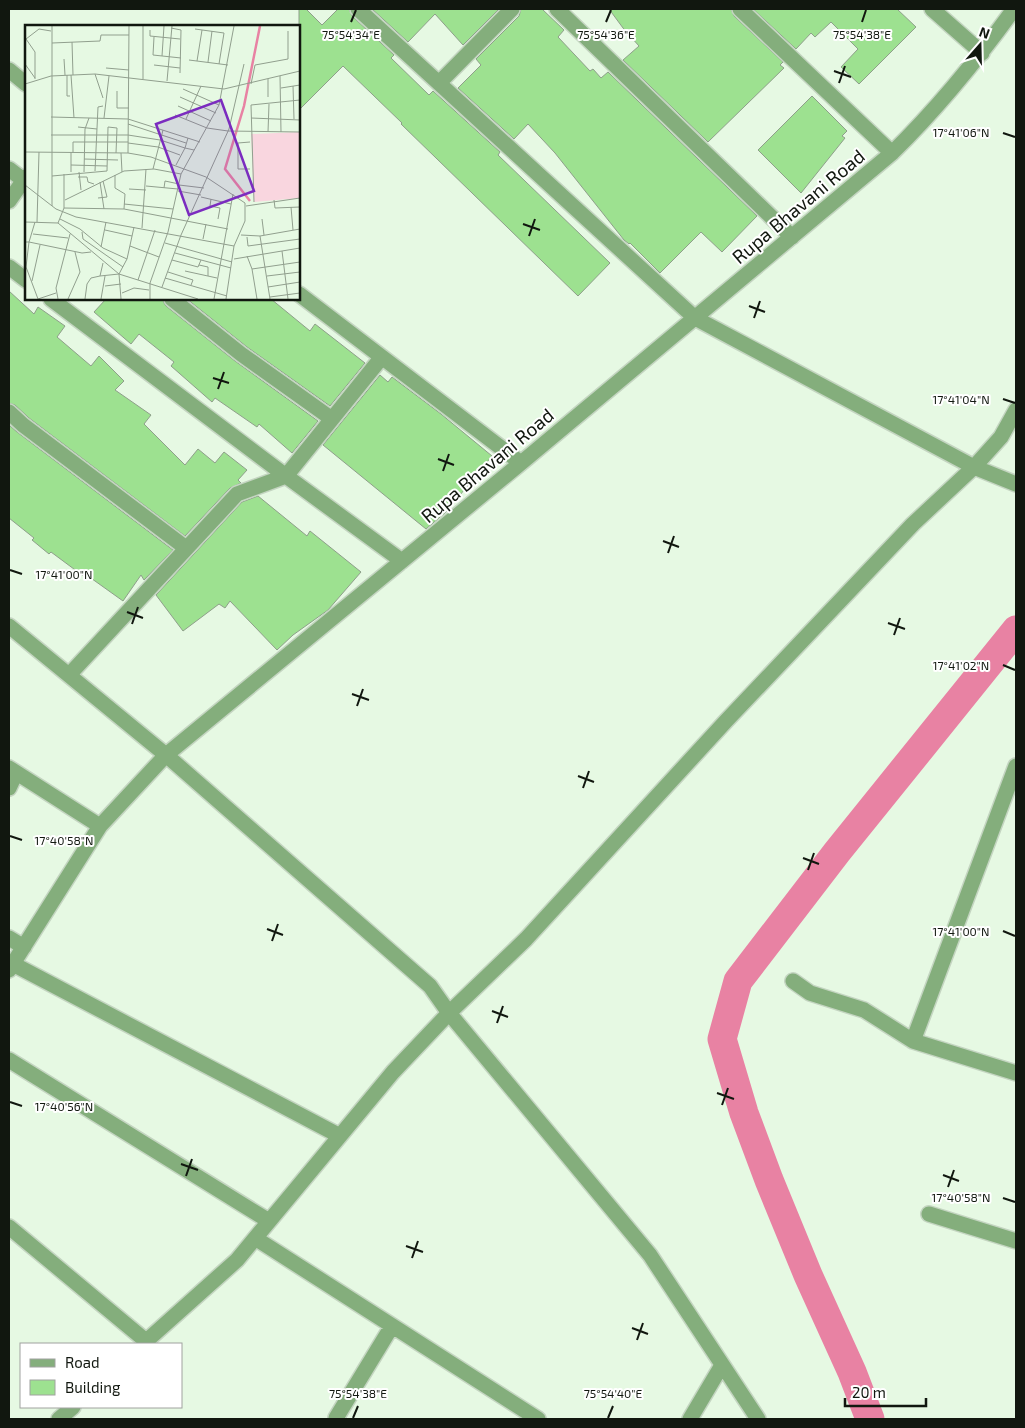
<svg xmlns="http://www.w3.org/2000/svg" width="1025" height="1428" viewBox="0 0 1025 1428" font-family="'Exo 2',sans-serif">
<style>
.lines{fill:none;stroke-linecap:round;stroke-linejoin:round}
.canal{stroke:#e882a3;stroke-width:29}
.building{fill:#9de190;stroke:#8e9f8a}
.minor-casing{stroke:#c4d5c1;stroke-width:18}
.minor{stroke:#84ae7c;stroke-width:15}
.ticks{fill:none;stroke:#11170f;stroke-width:2}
.labels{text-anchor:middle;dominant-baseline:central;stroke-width:4;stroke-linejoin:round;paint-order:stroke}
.street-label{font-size:19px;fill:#11170f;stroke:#fff}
.inset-river{fill:none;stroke:#e882a3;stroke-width:2.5}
.inset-road{fill:none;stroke:#919f8e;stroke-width:1}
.view{fill:#7b2cbf;fill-opacity:0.15;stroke:#7b2cbf;stroke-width:2.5}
.inset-edge{fill:none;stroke:#11170f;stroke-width:2.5}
.ticks-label{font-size:12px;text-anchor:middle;fill:#11170f;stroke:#fff;stroke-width:4;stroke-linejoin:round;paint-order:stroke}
</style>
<rect width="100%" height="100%" fill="#e6f9e3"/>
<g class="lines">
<path class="canal" d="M870,1419L852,1372L808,1275L769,1180L744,1113L722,1039L738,981L837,852L1016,630"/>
</g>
<path class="building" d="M299,9H306L322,25L338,9H349L352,16L394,55L391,58L429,95L433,91L500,152L498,155L610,263L578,296L401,124L402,123L343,66L299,110Z
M372,9H499L463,45L435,14L408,42Z
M521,9H542L564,30L558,37L590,71L593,69L601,78L608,72L757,216L722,252L701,232L660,273L630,243L629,244L624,240L555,153L528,124L514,139L458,88L481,65L476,59L519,16Z
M609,9H731L734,16L783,62L780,65L784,68L708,142L623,60L639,46L623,28Z
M753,9H897L916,27L859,84L841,67L858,49L831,22L815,37L811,33L796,49Z
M812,96L847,131L842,136L845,138L801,193L758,150Z
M9,291L34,314L38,307L65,326L57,337L91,366L99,356L124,381L115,390L151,415L144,424L185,465L198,449L215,463L224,452L247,470L238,480L241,483L230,488L185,536L29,418L15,405L9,403Z
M106,299H163L164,303L166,306L235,361L318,421L292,453L259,424L257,427L215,398L212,402L171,366L174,362L139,334L131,344L94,312Z
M187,299H271L310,331L315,324L365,363L330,406L247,347Z
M380,375L388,382L392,377L441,414L492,456L446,512L426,529L323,445Z
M9,425L17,432L173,550L144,580L141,575L123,601L88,576L86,578L51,552L49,554L32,540L34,538L9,518Z
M258,496L307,536L310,531L361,572L328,610L293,635L277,650L230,601L225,608L219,604L183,631L156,595L242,502Z"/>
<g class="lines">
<g class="minor-casing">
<path id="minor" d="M358,9L695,318L974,467L1016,484
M557,9L792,237
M740,9L892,153
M932,9L982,53
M9,70L26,84
M439,83L512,9
M9,169L26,182
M9,201L26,177
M9,267L26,280
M299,294L521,463
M51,299L286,476
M172,299L241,354L332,419
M382,357L286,476L402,561
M9,412L23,425L186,548
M9,626L166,755L430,986L449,1013L650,1255L758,1419
M69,675L237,494L286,476
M1016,766L913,1041L1016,1073
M9,768L100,826
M9,788L16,773
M9,938L24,947
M13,964L340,1136
M9,970L100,826L166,755L521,463L892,153C937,109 977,60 1014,9
M793,981L810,993L864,1010L913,1041
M9,1060L269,1221
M929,1214L1016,1241
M9,1227L146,1341
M255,1238L538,1419
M143,1344L237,1260L393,1072L449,1013L526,939L726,721L913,524L974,467L1001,437L1016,410
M59,1419L73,1407
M338,1419L336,1418L392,1326
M690,1419L722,1365"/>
</g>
<use href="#minor" class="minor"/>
</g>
<path class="ticks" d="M351,22L356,10M606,22L611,10M862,22L866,10M834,71L851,77M839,83L845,66M1003,133L1015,137M523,224L540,230M529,236L535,219M749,306L765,312M754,318L760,301M213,378L229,383M218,389L224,372M1003,399L1015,403M438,459L454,465M443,471L449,454M663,541L679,547M668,553L674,536M10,570L22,574M127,612L143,618M888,623L905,629M132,624L138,607M894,635L900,618M1003,665L1015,670M352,694L369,700M357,706L363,689M578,776L594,782M583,788L589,771M10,836L22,840M803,858L819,864M808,870L814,853M267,929L283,935M1003,931L1015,936M272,941L278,924M492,1011L508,1017M497,1023L503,1006M717,1093L734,1099M10,1102L22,1106M722,1105L728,1088M181,1164L198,1170M943,1175L959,1181M186,1176L192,1159M948,1187L954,1170M1003,1198L1015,1202M406,1246L423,1252M412,1258L418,1241M632,1328L648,1334M637,1340L643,1323M353,1418L358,1406M608,1418L613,1406"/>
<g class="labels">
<g class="street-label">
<text transform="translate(798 206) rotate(-40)">Rupa Bhavani Road</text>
<text transform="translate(487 465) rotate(-40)">Rupa Bhavani Road</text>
</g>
</g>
<g transform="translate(25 25)">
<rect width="275" height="275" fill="#e6f9e3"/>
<path d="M275,107V173L229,177L226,109Z" fill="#f9d6df"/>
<path class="inset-river" d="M225,176L200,144L219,81L235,1"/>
<path class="inset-road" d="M27,1V181M146,3L156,5L155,48M170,4L199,8L194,39M125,5V11L155,14M129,12L128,30L156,33M47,17L48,50M27,18L75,16L76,10H104M137,31L139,1M39,34L40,50M164,35L203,40M172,36L177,5M183,37L187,6M0,39L10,53M129,40L155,43M81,43L104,45M70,49L78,73M42,50V71H45M46,50L49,93M255,51L256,107M10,54V27L1,14L14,4L26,6M118,54V1M243,54V72M142,56L147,1M0,59L26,51L70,49L199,64L275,46M226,59L230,40L263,34V6M268,61L269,94M256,63L275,60M158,64L194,80M92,66V83H104M155,72L191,88M153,81L186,96M150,90L182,103L203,106L275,107M26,92L103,94L175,117M79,93L84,51M226,93L275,95M161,94L176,61M103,99L161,118M53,102L72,104M243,107L244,79M26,110H103L135,115L160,123L151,140M163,113L160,123L169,125M225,117L213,118V144H225M103,118L133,122L155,130M0,127L103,128L126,132L181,152L220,178V196L209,221L201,274M48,127V117H103M96,128L97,147M103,128L104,1M59,134L93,135M46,140L82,141M128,144L138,105M70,146L73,82L78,81M46,147V127M54,147L56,165M59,147L60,104L64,93M90,150V163L100,169L99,184M27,151L82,146L83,102L92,103L91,128M53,152H62L63,157L69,159M75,157L79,184M0,160L31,184L51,192L209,221M154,160L179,163M121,161L153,164M139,163L140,156L154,159M104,164L121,165M153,166L176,170M176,172L206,179M73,173L82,172L78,156M186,174L185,181L195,183L193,194M40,175L99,146L129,144L156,149M249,175L250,183L275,182M229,177L226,80L275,75M99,179L148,184M221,181L275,173M266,182L268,205M39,183L99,184L203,204M35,194L55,204L78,223L102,234M237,194L239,210M0,197L33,198L94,249M12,197L14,127M33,198L39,183V149M117,203L121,144M80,205L107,211M57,207L58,214L98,242M8,209L43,213M216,210L235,211L275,204M235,211L245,274M222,212L223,221L275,214M178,214L181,199M0,217H4L10,197M140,218L207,237M105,221L134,232M76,222L81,197M257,226L263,274M150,228L206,243M222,231L227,244L275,237M209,234L275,223M147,235L173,242L176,235M174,240L183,242V251M227,244L232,274M160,246L192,253M143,247L168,255L166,260M75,251L94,249L173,274M242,251L275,247M140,253L202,271M113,255L130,205M7,256L15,220M80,261L96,259M137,262L156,210L204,104L219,39M243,262L275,257M97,268L109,263L124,265M245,272L275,268M13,274L1,242L4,217L57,228L66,227M13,274L31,268M33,274L31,263L45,209M43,274L55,247L50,227M60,274L62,259L66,253L75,251L78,238M76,274L80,251M96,274L94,249L102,234L109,202M125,274V258L143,207L156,149L194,80L209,1M189,274L208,169"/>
<path class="view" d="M196,75L229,166L164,190L131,99Z"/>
<rect width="275" height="275" class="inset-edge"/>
</g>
<g class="ticks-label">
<text x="351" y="39">75°54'34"E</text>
<text x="606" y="39">75°54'36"E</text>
<text x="862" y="39">75°54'38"E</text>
<text x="961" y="137">17°41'06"N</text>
<text x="961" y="404">17°41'04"N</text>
<text x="64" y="579">17°41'00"N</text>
<text x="961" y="670">17°41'02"N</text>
<text x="64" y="845">17°40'58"N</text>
<text x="961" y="936">17°41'00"N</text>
<text x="64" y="1111">17°40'56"N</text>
<text x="961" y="1202">17°40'58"N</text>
<text x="358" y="1398">75°54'38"E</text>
<text x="613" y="1398">75°54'40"E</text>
</g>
<rect width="1025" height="1428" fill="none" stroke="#11170f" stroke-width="20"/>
<rect x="20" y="1343" width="162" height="65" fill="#ffffff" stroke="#a0a29f"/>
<rect x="30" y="1359" width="25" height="8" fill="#84ae7c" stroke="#a0a29f"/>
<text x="65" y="1368" font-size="15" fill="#11170f">Road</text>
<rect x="30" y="1380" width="25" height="15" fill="#9de190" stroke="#a0a29f"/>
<text x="65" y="1393" font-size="15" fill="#11170f">Building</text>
<g transform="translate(980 45) rotate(20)" stroke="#ffffff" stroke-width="4" paint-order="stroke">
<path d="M0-4L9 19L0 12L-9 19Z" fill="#11170f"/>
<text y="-8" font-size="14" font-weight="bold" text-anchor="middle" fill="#11170f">N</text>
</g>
<path d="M845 1398v8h81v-8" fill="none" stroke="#11170f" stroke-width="2.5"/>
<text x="852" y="1398" font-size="15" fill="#11170f" stroke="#ffffff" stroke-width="4" paint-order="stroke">20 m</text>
</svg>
